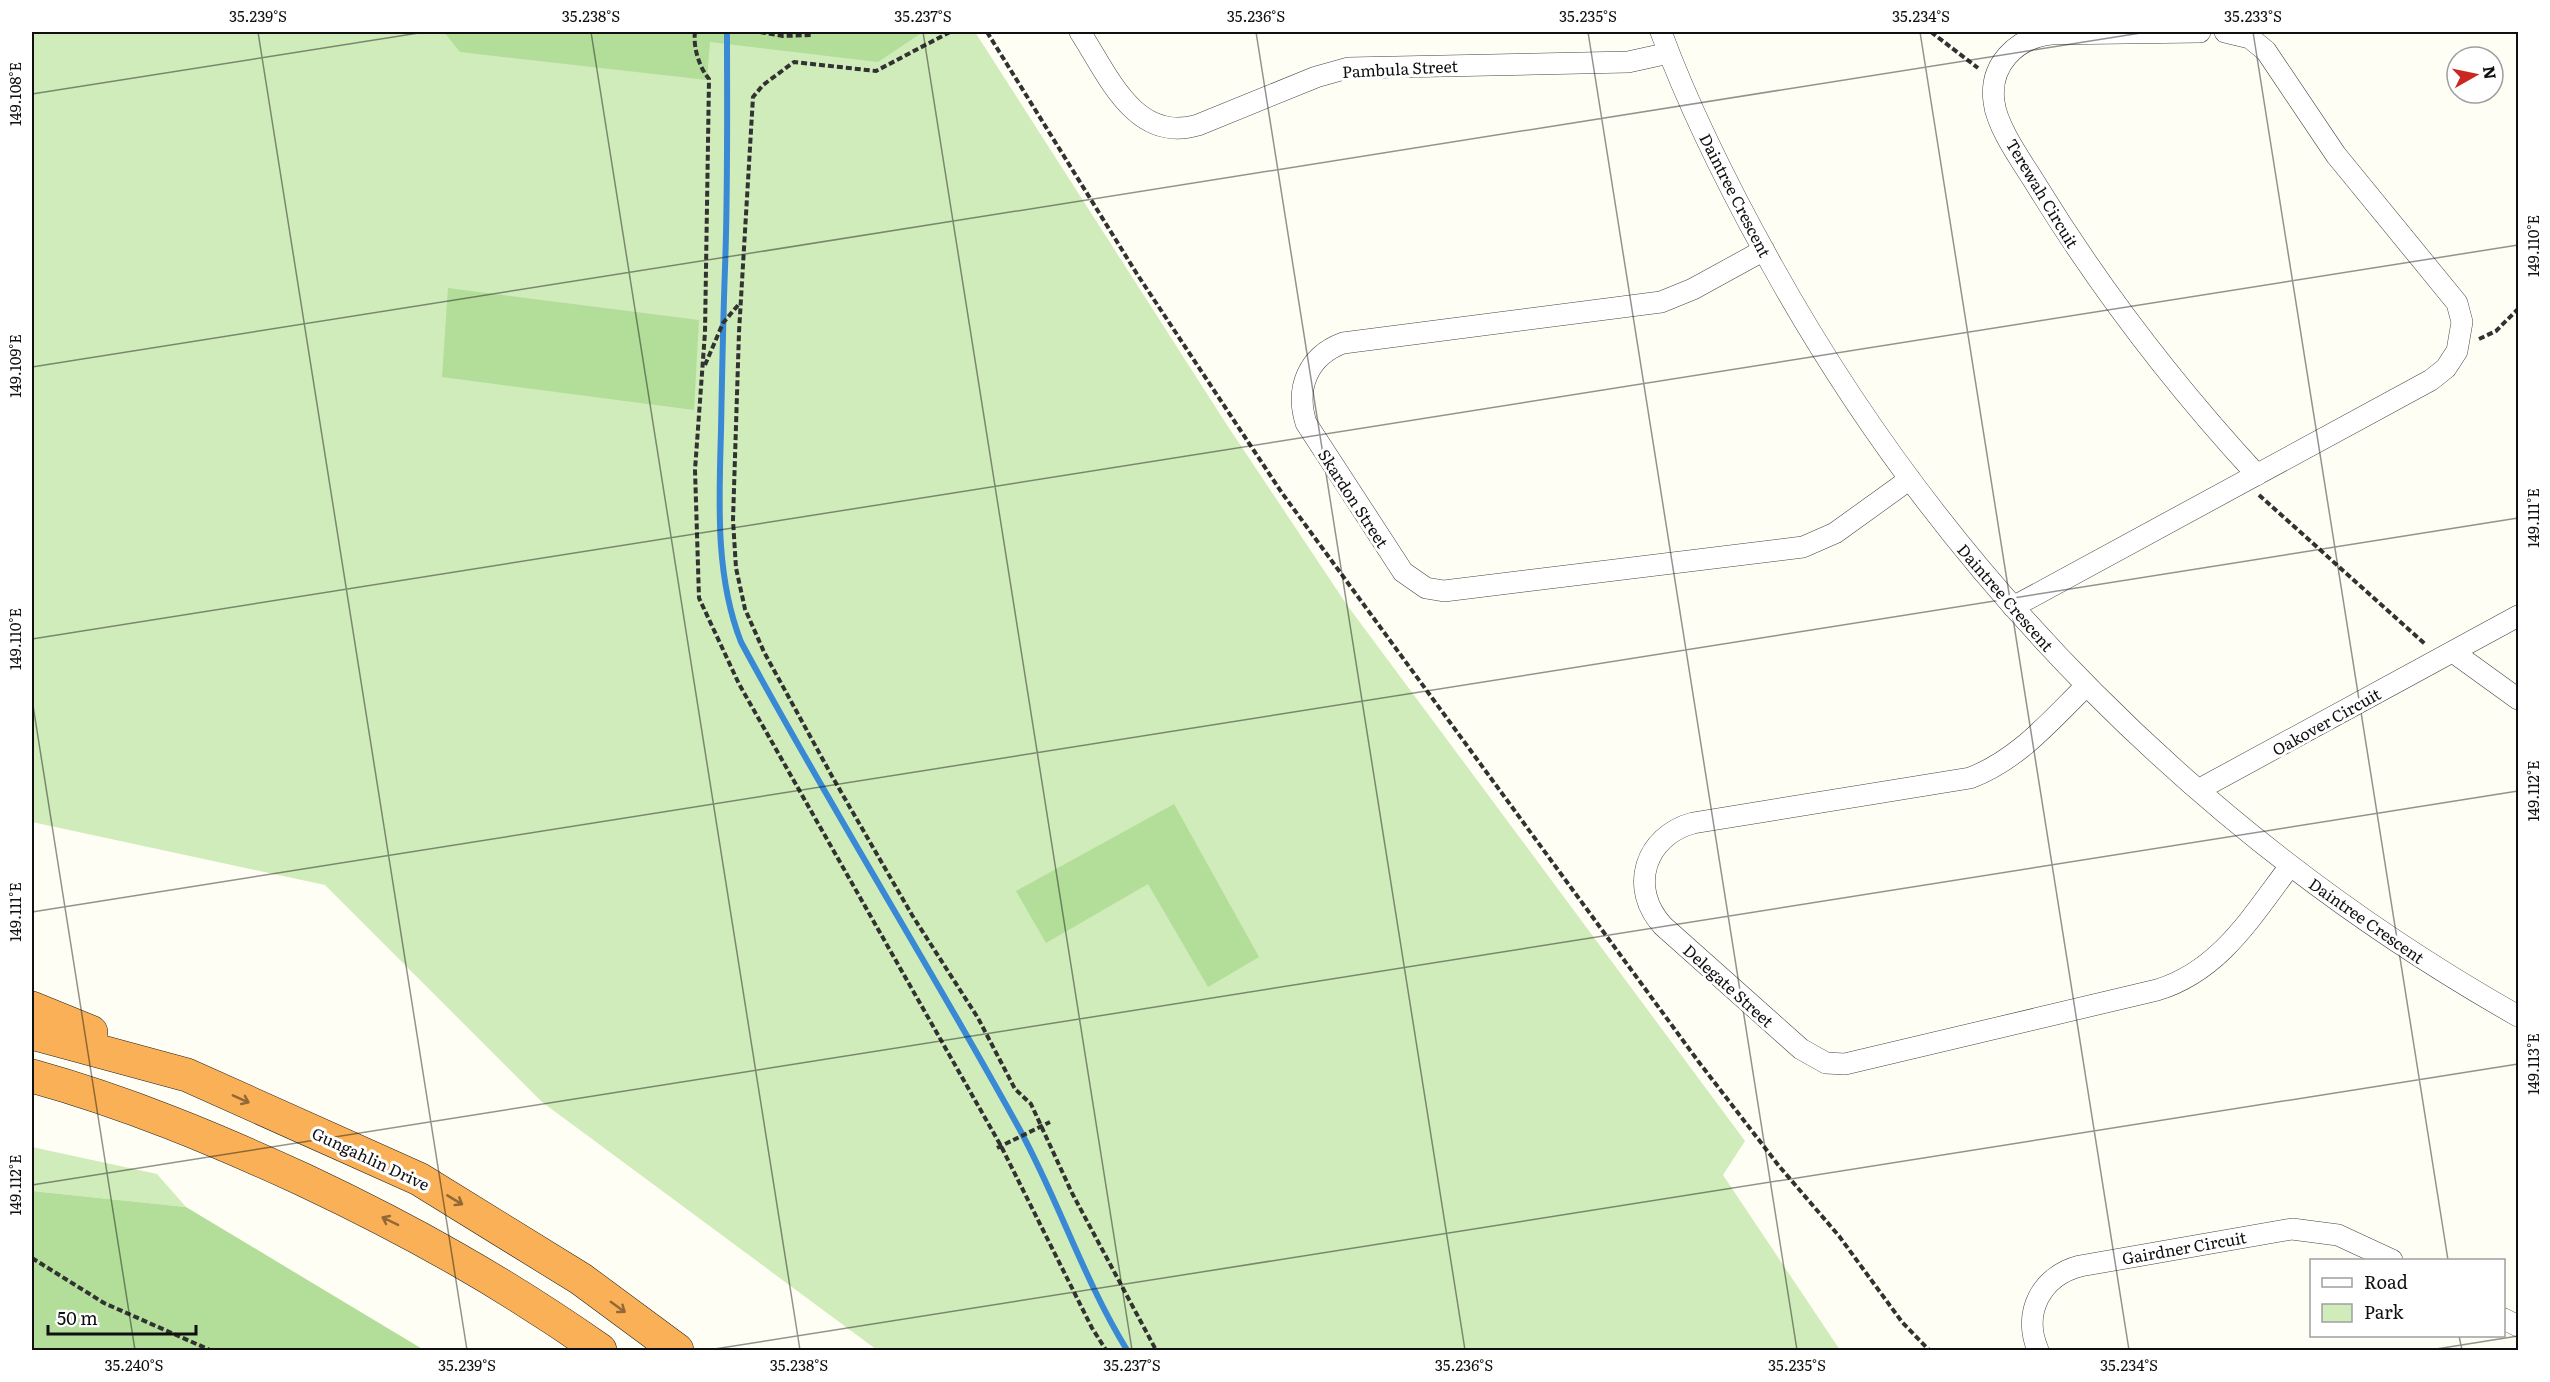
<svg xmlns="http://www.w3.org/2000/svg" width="2550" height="1382" viewBox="0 0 2550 1382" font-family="Literata,serif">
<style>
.green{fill:#d0ecba}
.forest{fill:#b2de99}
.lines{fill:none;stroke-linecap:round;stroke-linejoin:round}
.stream{stroke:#3989d4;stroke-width:6}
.minor-casing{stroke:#434343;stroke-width:22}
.motorway-casing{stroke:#212121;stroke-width:34}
.path{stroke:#323232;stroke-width:4;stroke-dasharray:6 3;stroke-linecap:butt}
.minor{stroke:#fff;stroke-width:21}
.motorway{stroke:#fab056;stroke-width:33}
.oneway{stroke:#916836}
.ticks{fill:none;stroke:#101010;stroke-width:1.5;stroke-opacity:0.45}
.labels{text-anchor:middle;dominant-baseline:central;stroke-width:6;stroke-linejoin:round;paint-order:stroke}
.street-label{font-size:16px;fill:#101010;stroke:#fff}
.neatline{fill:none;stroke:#101010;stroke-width:2}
.ticks-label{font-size:15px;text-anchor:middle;fill:#101010}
</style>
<rect width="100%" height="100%" fill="#fffef4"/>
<path class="green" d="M32,32H975L1227,425L1347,605L1745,1141L1723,1175L1840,1350H877L542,1102L325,885L32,822Z
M32,1147L157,1174L186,1207L32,1191Z"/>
<path class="forest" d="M444,32H923L878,62L710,42L707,80L460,52Z
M448,288L699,320L694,410L442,377Z
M1174,804L1259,957L1208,987L1148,884L1046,943L1016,891Z
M32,1191L186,1207L424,1350H32Z"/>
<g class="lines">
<path class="stream" d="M727,32C727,110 728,189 725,268C723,322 722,377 721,431C719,501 715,576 741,642C830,807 930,966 1020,1130C1059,1202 1084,1280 1127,1350"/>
<g class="minor-casing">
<path id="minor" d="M1080,32C1108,75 1135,144 1198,125L1316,77L1348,68L1628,62L1669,53
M1661,32C1691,113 1731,192 1773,267C1947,580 2207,840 2518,1016
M2200,32L2051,34C2016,38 1989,65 1994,102C1997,128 2023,163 2037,186C2101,290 2174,385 2257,475
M1764,250L1693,289L1661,302L1343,343C1308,356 1295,388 1306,423L1403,572L1426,588L1444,591L1803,547L1835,533L1910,479
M2013,607L2431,380L2446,368L2457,351L2462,322L2457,303L2336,155L2266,51L2250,38L2225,32
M2453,652L2518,699
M2086,686C2050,721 2018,760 1970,778L1693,823C1645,836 1628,888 1663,926L1801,1049L1826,1063L1845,1064L2157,990C2220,971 2252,916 2290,866
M2198,790L2518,616
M2504,1319L2518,1326
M2038,1350C2022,1313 2041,1276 2080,1266L2292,1229L2338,1235L2392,1260"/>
</g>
<g class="motorway-casing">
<path id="motorway" d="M32,1008L91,1032
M32,1033L187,1075L419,1179L581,1279L677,1350
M32,1076C126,1102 215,1139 304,1180C410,1230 503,1282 600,1350"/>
</g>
<path class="path" d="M695,32C693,47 699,67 709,79L705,332L695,470L699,598L739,684L1001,1146L1092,1328L1106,1350
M760,32L783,36L811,35L813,32
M950,32L876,71L794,62L763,85L753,97L739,332L733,520L736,568L745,609L764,652L833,778L912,915L978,1018L1015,1089L1031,1104L1072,1193L1156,1350
M987,32L1137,274L1282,493L1698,1061L1779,1166L1839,1236L1902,1322L1929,1350
M1931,32L1978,68
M2479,339L2496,331L2518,309
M705,365L723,323L739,304
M2259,495L2425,644
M997,1148L1050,1122
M32,1258L104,1303L210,1350"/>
<use href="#minor" class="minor"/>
<use href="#motorway" class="motorway"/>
</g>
<defs><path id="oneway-shaft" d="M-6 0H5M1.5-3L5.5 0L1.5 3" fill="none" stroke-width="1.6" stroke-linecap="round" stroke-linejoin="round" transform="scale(1.5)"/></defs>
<g class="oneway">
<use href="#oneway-shaft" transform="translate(241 1099) rotate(24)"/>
<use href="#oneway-shaft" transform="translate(455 1200) rotate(31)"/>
<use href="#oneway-shaft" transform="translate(390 1221) rotate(-154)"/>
<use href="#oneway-shaft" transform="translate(618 1307) rotate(36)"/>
</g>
<path class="ticks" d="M258,32L467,1350M591,32L800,1350M923,32L1132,1350M1256,32L1465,1350M1588,32L1797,1350M1920,32L2129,1350M2253,32L2448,1260M32,94L425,32M32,367L2147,32M32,639L2518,245M32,699L135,1350M32,912L2518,518M32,1185L2518,791M2459,1336L2462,1350M708,1350L2518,1064M2430,1350L2518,1336"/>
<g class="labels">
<g class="street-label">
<text transform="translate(1400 68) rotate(-3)">Pambula Street</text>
<text transform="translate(2043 193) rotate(59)">Terewah Circuit</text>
<text transform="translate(1736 195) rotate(63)">Daintree Crescent</text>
<text transform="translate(1354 498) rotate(57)">Skardon Street</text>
<text transform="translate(2006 597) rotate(49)">Daintree Crescent</text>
<text transform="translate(2326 721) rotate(-29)">Oakover Circuit</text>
<text transform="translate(2367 920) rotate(35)">Daintree Crescent</text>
<text transform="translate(1729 985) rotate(42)">Delegate Street</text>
<text transform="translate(371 1158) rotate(25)">Gungahlin Drive</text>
<text transform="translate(2184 1247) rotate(-10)">Gairdner Circuit</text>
</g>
</g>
<rect width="2550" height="1382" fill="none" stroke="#ffffff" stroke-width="66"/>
<rect x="2310" y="1259" width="195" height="78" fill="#ffffff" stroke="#9f9f9f" stroke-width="1.5"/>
<rect x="2322" y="1278" width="30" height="9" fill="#ffffff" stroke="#9f9f9f" stroke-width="1.5"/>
<text x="2364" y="1289" font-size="18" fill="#101010">Road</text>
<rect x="2322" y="1304" width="30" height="18" fill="#d0ecba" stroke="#9f9f9f" stroke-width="1.5"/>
<text x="2364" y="1319" font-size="18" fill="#101010">Park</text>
<g transform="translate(2475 75) rotate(81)"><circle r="28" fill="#ffffff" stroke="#9f9f9f" stroke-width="1.5"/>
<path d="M0-4.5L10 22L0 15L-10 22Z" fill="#c92720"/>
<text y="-9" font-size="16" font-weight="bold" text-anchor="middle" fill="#101010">N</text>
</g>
<path d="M48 1325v9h148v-9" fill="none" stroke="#101010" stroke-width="3"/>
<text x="57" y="1325" font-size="18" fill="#101010" stroke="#ffffff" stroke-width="4.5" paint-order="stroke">50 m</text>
<rect x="33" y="33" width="2484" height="1316" class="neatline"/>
<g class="ticks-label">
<text x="258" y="22">35.239°S</text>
<text x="591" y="22">35.238°S</text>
<text x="923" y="22">35.237°S</text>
<text x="1256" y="22">35.236°S</text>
<text x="1588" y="22">35.235°S</text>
<text x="1921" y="22">35.234°S</text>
<text x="2253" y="22">35.233°S</text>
<text transform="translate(16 94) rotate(-90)" y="5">149.108°E</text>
<text transform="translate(2534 246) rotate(-90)" y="5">149.110°E</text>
<text transform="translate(16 366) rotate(-90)" y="5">149.109°E</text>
<text transform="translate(2534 518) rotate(-90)" y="5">149.111°E</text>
<text transform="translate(16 639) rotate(-90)" y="5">149.110°E</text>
<text transform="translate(2534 791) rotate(-90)" y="5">149.112°E</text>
<text transform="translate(16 912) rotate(-90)" y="5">149.111°E</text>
<text transform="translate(2534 1064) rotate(-90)" y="5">149.113°E</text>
<text transform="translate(16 1185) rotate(-90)" y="5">149.112°E</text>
<text x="134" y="1371">35.240°S</text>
<text x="467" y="1371">35.239°S</text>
<text x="799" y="1371">35.238°S</text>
<text x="1132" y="1371">35.237°S</text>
<text x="1464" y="1371">35.236°S</text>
<text x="1797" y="1371">35.235°S</text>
<text x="2129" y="1371">35.234°S</text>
</g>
</svg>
